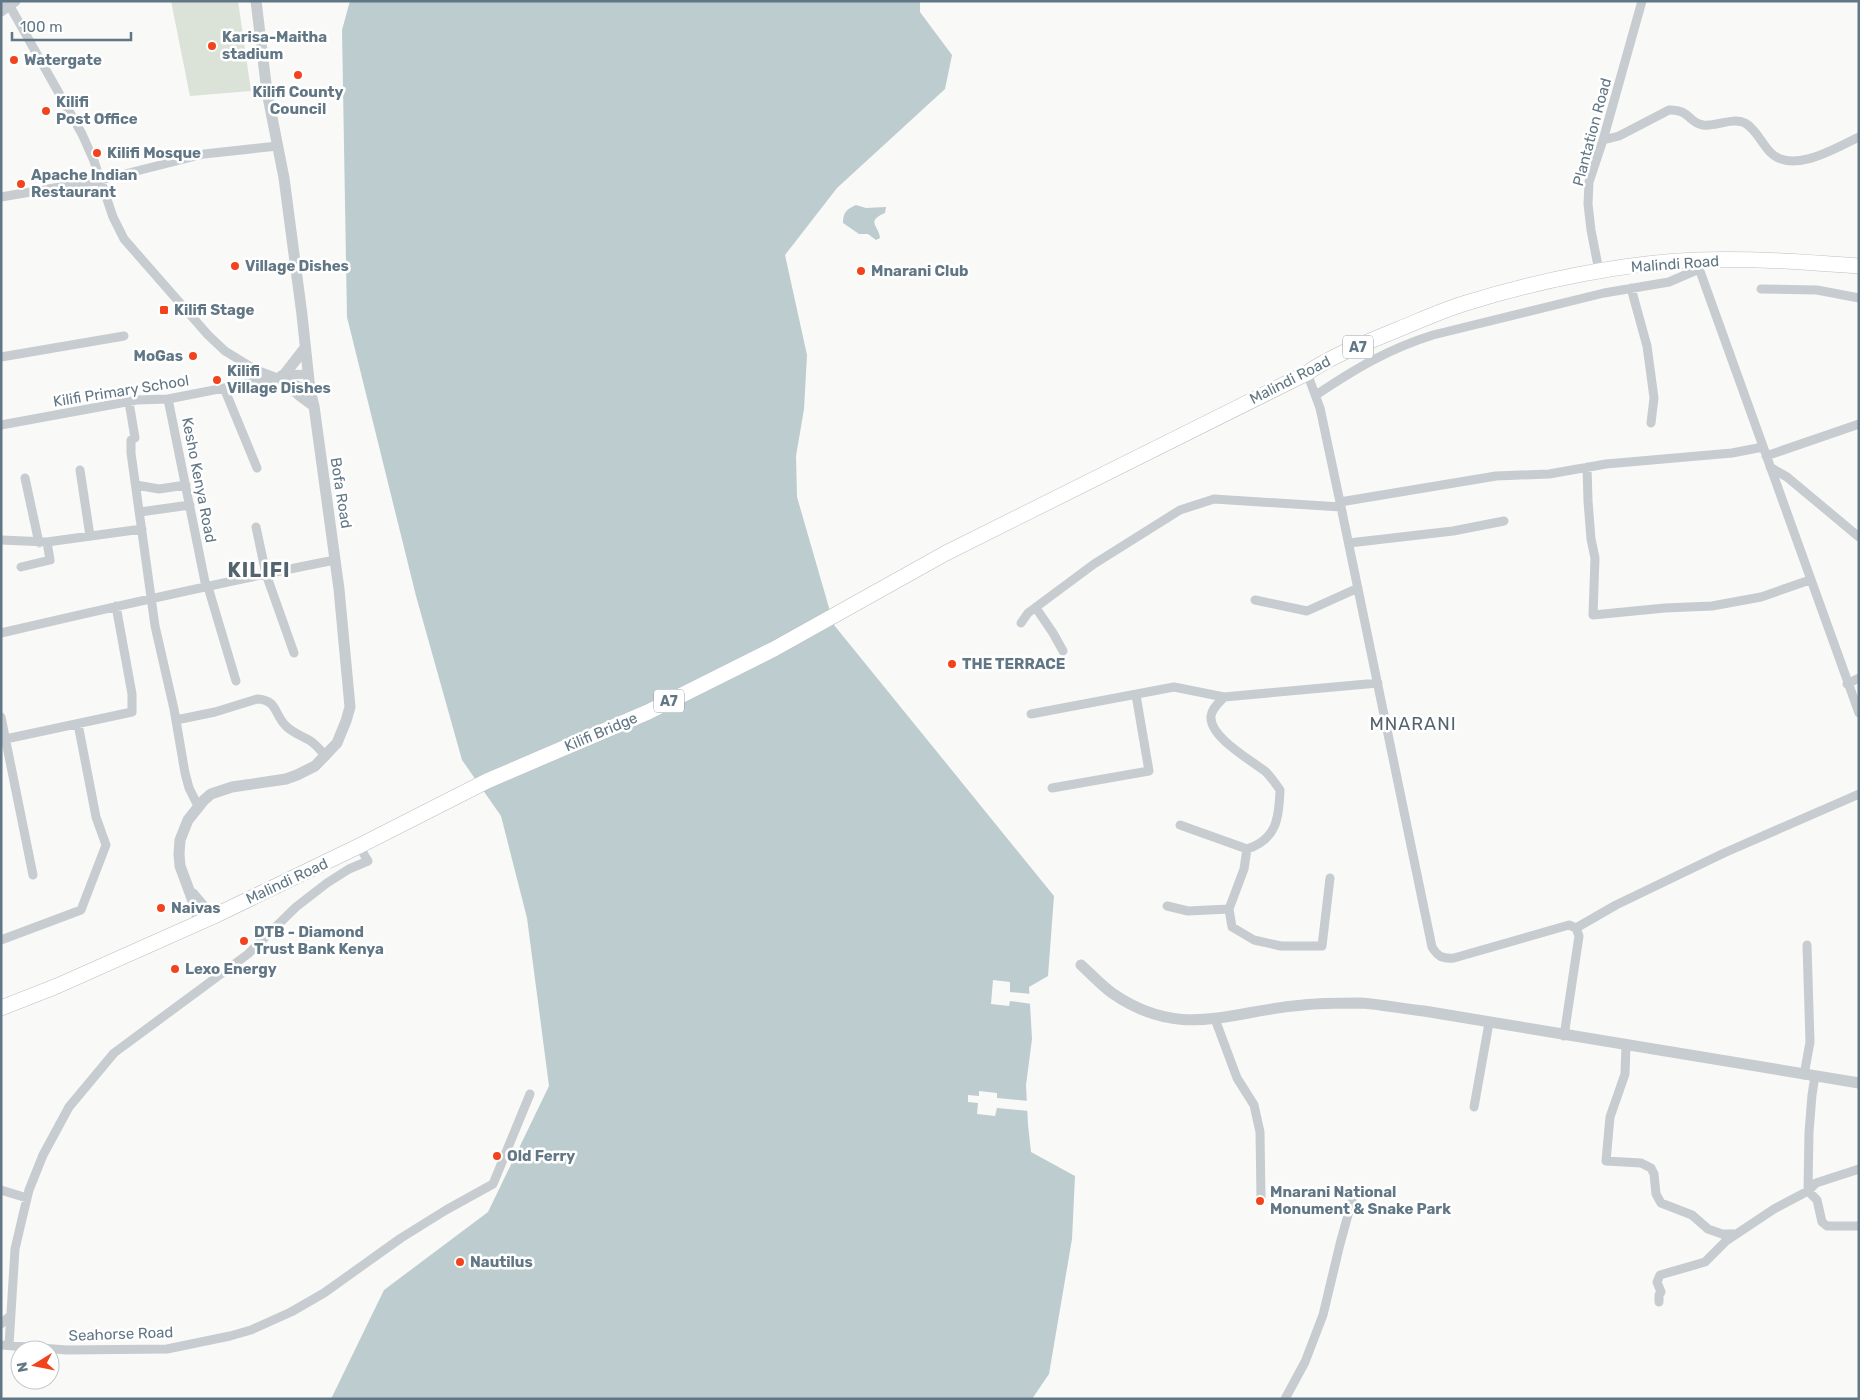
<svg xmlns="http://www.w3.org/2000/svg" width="1860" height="1400" viewBox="0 0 1860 1400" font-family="Rubik,sans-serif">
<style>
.green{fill:#dbe2d7}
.water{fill:#bdcccf}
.pier{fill:#f9f9f7}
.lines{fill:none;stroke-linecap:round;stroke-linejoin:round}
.trunk-casing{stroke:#bbbfc2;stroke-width:16}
.minor{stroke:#c6cccf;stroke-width:9}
.tertiary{stroke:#c6cccf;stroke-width:11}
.trunk{stroke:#fff;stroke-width:15}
.poi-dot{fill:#f3431d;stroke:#fff;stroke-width:2}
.labels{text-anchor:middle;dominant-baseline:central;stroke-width:5;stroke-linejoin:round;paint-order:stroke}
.shield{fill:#fff;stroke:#90a0aa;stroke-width:1}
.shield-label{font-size:14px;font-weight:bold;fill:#617785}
.poi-label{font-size:15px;font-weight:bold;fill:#617785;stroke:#fff;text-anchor:start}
.street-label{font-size:15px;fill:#617785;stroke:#fff}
.quarter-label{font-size:18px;letter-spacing:1px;fill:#54646f;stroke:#fff}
.district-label{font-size:20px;font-weight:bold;letter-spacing:1px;fill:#54646f;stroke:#fff}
</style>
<rect width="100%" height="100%" fill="#f9f9f7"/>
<path class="green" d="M171,1H238L251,91L190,96Z"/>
<path class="water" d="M350,1H920V12L952,55L945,89L837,188L785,255L807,355L804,409L796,456L797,497L834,625L1054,896L1048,976L1029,987L1032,1039L1026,1085L1028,1125L1031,1152L1075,1176L1072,1239L1049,1374L1032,1399H331L384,1290L488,1212L549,1086L527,918L501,816L462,760L416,596L347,317L342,30Z
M856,205L866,208L886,207L885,213C865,222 879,225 880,238L876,240L868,234H859L843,223C843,212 847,209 856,205Z"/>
<path class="pier" d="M993,980L1010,982V992L1032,994V1004L1010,1001L1009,1006L991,1004Z
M979,1091L997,1093V1098L1029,1101L1030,1111L997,1108L995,1116L977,1114L978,1103L968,1102V1095L979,1096Z"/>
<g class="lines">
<g class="trunk-casing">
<path id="trunk" d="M1,1008L57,986L212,917L359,846L487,781L648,712L774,649L946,553L1307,373C1335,354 1368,342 1399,329C1421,320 1443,310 1466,303C1537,281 1622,263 1696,260C1751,258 1805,262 1859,266"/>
</g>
<path class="minor" d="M7,1L82,134L94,161L113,217L124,239L208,335L225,351L256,370L310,390
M1603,140L1619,136L1669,110C1690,109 1688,123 1703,125C1716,127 1732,117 1745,123C1756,129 1762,144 1770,152C1792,175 1836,148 1859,137
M1,197L101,180L204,154L278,146
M1696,260L1859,713
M1599,271L1591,230L1588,204L1589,182L1603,140L1642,1
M1631,288L1647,346L1654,398L1651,423
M1761,289L1817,290L1859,298
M1,357L124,336
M1307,373L1320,408L1340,502L1432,947C1438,957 1443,959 1454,958L1569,925L1576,928L1579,936L1564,1036
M281,375L309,374
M224,388L257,468
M1316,395C1355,369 1388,349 1433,335L1604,293L1669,282L1699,269
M168,399L205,582L208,587L236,681
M129,402L135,438L131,440V453L155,626L174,709L185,773L189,788L198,806
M1,425L137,400L168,399L275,378
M1766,456L1859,424
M1587,467L1588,501L1591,539L1595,558L1593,615L1665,608L1712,606L1761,597L1810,580
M1770,467L1787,477L1859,537
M80,470L90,536
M25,478L39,543
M136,485L159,489L186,485
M1340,502L1496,476L1549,474L1606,464L1732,453L1763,447
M140,512L190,505
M256,527L266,574L294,653
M1,540L47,542L142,529
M1349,543L1453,531L1504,521
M21,567L50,560L47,542
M1255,600L1307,611L1358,588
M1036,608L1053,633L1063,651
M1021,623L1028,613L1094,564L1180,510L1214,499L1341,507
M1,633C112,607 223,582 335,560
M1847,684L1859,678
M1031,714L1174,687L1224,697
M1,717L33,875
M176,720L215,712L257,699C277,700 274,713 285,725C292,733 303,736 312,742C317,746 321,751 326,756
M1,740L132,712V694L116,606
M1052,788L1149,771L1136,695
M1180,825L1247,849
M1167,906L1188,911L1229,909L1244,869L1247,849C1277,839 1279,818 1280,790C1276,784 1271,777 1266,772C1251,760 1209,737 1211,716C1212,708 1219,703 1224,697L1378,683
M1229,909L1232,927L1254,940L1281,946H1322L1330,878
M1576,928L1616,905L1724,853L1859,794
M1,940L81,910L106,845L96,817L78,724
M1215,1019L1237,1078L1254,1105L1260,1132L1261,1198
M1626,1045L1625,1074L1610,1117L1606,1161L1641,1163L1651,1168L1654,1174L1656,1194L1661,1203L1692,1215L1708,1229L1722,1234H1736
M1804,1075L1810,1042L1807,945
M1474,1107L1489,1023
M1859,1169L1816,1183L1808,1191L1817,1200L1822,1222L1827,1226H1859
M1,1190L27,1198
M1659,1302V1295L1661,1292L1657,1282L1660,1275L1705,1262L1726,1241L1774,1209L1808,1191L1809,1132L1812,1095L1815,1076
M1,1324L11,1315
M1,1345L67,1350L167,1349L230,1336L251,1330L291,1312L324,1293L401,1238L446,1210L493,1184L530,1094
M9,1345L15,1249L22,1219L29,1190L43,1155L69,1107L114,1053L248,954L296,907L327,883L349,869L368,861L359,846
M1285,1399L1305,1362L1323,1315L1340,1244L1354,1193"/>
<path class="tertiary" d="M1,11L15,1
M284,375L305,348
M285,382L299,395L314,406
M193,894L212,917
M199,922L193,901L180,866L179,854L180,840L188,820L204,800L211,794L232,787L286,779L297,775L315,766L337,743L346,721L350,707L339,589L314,406L310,390L302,315L284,178L267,92L256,1
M1081,965C1091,974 1101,985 1112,993C1181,1041 1229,1011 1303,1005C1321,1003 1341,1003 1360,1003C1381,1004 1403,1009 1424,1011L1859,1083"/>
<use href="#trunk" class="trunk"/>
</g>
<g class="poi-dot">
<circle cx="212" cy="46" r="5"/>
<circle cx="14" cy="60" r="5"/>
<circle cx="298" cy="75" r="5"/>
<circle cx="46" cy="111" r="5"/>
<circle cx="97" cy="153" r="5"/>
<circle cx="21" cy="184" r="5"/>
<circle cx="235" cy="266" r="5"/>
<circle cx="861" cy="271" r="5"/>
<rect x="159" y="305" width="10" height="10" rx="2.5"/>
<circle cx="193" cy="356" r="5"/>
<circle cx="217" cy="380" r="5"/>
<circle cx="952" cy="664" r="5"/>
<circle cx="161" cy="908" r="5"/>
<circle cx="244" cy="941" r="5"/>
<circle cx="175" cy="969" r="5"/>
<circle cx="497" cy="1156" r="5"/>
<circle cx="1260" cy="1201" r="5"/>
<circle cx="460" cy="1262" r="5"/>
</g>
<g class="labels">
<g class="shield">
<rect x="1343" y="335.5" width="30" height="23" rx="4"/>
<rect x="654" y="689.5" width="30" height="23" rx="4"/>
</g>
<g class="shield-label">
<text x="1358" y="347">A7</text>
<text x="669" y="701">A7</text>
</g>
<g class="poi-label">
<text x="222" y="37">Karisa-Maitha<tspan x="222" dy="17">stadium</tspan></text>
<text x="24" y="60">Watergate</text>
<text x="298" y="92" text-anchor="middle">Kilifi County<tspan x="298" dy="17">Council</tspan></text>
<text x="56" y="102">Kilifi<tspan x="56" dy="17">Post Office</tspan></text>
<text x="107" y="153">Kilifi Mosque</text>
<text x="31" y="175">Apache Indian<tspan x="31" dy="17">Restaurant</tspan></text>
<text x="245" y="266">Village Dishes</text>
<text x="871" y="271">Mnarani Club</text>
<text x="174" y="310">Kilifi Stage</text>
<text x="183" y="356" text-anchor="end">MoGas</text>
<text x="227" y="371">Kilifi<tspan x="227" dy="17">Village Dishes</tspan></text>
<text x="962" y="664">THE TERRACE</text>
<text x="171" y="908">Naivas</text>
<text x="254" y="932">DTB - Diamond<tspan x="254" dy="17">Trust Bank Kenya</tspan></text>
<text x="185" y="969">Lexo Energy</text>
<text x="507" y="1156">Old Ferry</text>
<text x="1270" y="1192">Mnarani National<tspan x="1270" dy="17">Monument &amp; Snake Park</tspan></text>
<text x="470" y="1262">Nautilus</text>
</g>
<g class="street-label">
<text transform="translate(1592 132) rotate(-75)">Plantation Road</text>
<text transform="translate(1675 264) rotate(-4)">Malindi Road</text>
<text transform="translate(1290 380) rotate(-27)">Malindi Road</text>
<text transform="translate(121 391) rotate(-9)">Kilifi Primary School</text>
<text transform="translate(199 480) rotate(79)">Kesho Kenya Road</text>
<text transform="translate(341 493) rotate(81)">Bofa Road</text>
<text transform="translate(601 732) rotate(-23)">Kilifi Bridge</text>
<text transform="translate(287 881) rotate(-25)">Malindi Road</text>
<text transform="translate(121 1334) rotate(-2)">Seahorse Road</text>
</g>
<g class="quarter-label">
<text x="1413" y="724">MNARANI</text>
</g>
<g class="district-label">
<text x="259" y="570">KILIFI</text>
</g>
</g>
<rect width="1860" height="1400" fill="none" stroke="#617785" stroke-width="5"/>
<g transform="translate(35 1365) rotate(260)"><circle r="24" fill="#ffffff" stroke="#c0c9ce"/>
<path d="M0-4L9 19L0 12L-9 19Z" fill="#f3431d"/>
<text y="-8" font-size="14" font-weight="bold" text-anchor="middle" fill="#617785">N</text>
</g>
<path d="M12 32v8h119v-8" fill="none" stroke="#617785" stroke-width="2.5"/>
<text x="20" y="32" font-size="15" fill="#617785" stroke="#ffffff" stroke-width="4" paint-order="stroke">100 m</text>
</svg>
